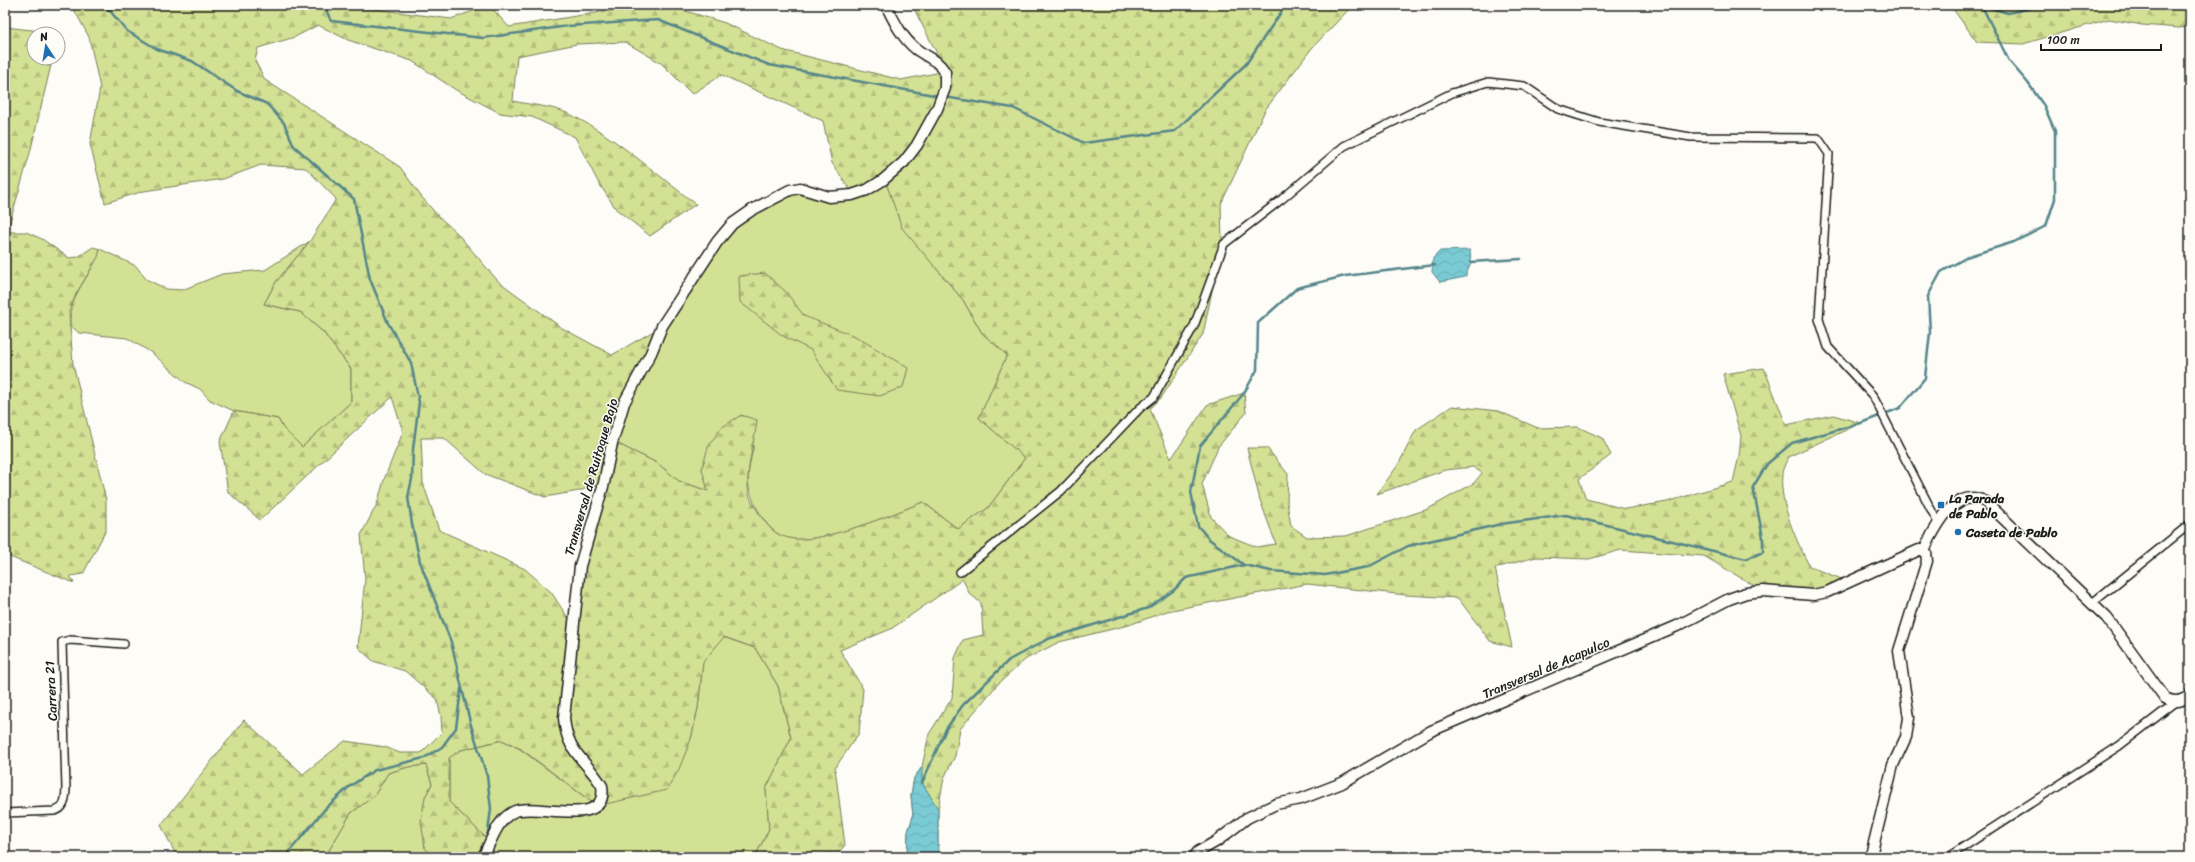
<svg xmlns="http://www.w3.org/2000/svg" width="2195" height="862" viewBox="0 0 2195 862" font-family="Sriracha,sans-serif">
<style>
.green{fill:#d3e194;stroke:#787e58}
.forest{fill:url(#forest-firs);stroke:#787e58;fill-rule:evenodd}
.water{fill:url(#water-waves);stroke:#54858a}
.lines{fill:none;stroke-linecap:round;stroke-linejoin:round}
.stream{stroke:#54858a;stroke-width:2.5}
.street-casing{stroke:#1c1c1c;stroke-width:10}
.secondary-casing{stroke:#1c1c1c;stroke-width:13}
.street{stroke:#fdfcf7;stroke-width:7}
.secondary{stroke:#fdfcf7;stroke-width:10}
.poi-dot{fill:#1f6fb2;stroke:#fdfcf7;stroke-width:1.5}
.labels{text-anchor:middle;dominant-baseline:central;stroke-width:3;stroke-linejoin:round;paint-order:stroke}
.street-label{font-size:13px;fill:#1c1c1c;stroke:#fdfcf7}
.poi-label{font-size:13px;font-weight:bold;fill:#1c1c1c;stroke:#fdfcf7;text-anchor:start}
</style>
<defs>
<pattern id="forest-firs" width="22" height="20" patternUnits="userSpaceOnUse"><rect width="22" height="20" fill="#d3e194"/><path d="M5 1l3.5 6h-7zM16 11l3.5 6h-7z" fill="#b5c07f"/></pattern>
<pattern id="water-waves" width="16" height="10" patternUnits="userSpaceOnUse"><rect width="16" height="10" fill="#7acbd4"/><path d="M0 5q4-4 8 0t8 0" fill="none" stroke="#69aeb5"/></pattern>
</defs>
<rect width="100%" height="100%" fill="#fdfcf7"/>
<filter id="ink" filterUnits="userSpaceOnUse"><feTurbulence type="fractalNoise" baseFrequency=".025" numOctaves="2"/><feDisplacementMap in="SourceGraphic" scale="8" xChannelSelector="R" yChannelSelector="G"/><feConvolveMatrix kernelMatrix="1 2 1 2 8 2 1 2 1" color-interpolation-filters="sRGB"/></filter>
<g filter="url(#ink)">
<path class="green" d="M885,179L936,268L963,300L982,333L1007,355L979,418L1025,458L988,508L958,529L923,502C891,515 825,543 791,539C776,537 766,524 759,512C744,485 747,474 754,445L708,491L679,481L657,463L614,442L619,421L664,325L732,224L790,190L829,197Z
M310,241L276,282L264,304L300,312L323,332L351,369V402L302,447L283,428L278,419L234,411L210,400L200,389L185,382L152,353L127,338L79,333L70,325C68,293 92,277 100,249L136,266L146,279L166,289L182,290L222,274L265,270Z
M723,637L755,648L778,686L791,738L766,789L769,829L755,857H484L491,843L449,802V757L461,750L502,740L520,749L597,806L691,739L698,708L703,662Z
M426,765L432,784L425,797V848L434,857H325L351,813L374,796L388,773L408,767Z"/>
<path class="forest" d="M68,5L174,7L178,5H344L451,19L489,5L509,27L619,9H679L725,23L782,50L901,80L946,71L912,5H1353L1312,48L1265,110L1221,204L1222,243L1203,334L1161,398L1150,409L1171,459L1207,405L1244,393L1246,413L1218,447L1202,484L1211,517L1229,536L1257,547L1276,544L1260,500L1247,448H1267L1288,474L1287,503L1291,526L1307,537L1346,536L1428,509L1474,483L1482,473L1473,467L1445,470L1377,494L1398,465L1416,430L1452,406L1498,411L1538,428L1578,427L1602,438L1611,455L1579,479L1586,499L1625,509L1667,502L1733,482L1739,456L1741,436L1723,374L1764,368L1786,425L1833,415L1861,423L1788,457C1786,463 1782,469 1782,475C1779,503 1797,543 1810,567L1847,581L1827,592L1763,591L1704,556L1621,550L1589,559L1536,557L1495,568L1512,647L1490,641L1458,598L1406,595L1307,584L1167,611L1129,625L1059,642L1026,659L997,685L960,729L955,756L944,778L938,809V857H907L908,832L913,816L911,795L914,778L922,767L929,734L952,698L955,658L963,640L983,635L981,603L969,593L963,579L891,629L840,650L863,689L859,733L835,768L845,845L835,857H755L769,829L766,789L791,738L778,686L755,648L724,637L703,662L698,708L691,739L679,769L667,790L597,806L521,749L502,740L461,750L449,758V802L491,843L484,857H434L425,848L421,821L425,797L432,784L426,765L408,767L388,773L374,796L351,813L325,857H177L161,825L244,720L303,774L345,741L385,747L400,753H421L442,732L441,716L437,699L405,671L373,661L358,647L365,579L361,535L377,504L385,477L403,432L392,397L260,520L228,492L220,442L234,411L278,419L283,428L302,447L351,402V369L323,332L300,312L264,304L276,282L310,241L336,199L306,168L261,165L223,179L144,191L105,203L90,144L100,88L89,37L76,13ZM318,25L348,40L412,61L456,90L500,113L532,117L575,137L598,182L616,209L650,236L696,204C654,173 614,135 567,113C551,106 530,105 513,101L517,56L577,44L625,42L661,63L692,94L722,75L823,121L832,163L853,194L885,180L902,228L963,300L982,333L1007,355L979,418L1025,458L988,508L958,529L923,502C896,513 817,546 789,538C785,537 778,535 775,532C767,527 752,504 749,495C744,475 755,441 757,420L741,415L721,428L708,447L702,469L708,491L679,481L657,463L614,442L625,402L664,325L612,355L562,328L498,281L456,232L438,216L420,195L400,167L265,80L255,61L258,48L295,37ZM421,438H444L485,474L545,497L579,491L605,482L581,564L574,627L551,592L525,569L439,530L423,483Z
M1950,5H2190V27L2179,28L2142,25L2109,19L2023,44L1977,42Z
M5,27L49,32V34H34V58H50L51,65L30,153L7,232H26L42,239L69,258L78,257L93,247L100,249L98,257L76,294L69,312L73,364L106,500V530L83,574L70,576L74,583L5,555Z
M765,273L786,292L804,316L855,336L908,368L903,387L880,396L837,390L811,350L783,336L740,302L739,276Z"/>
<path class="water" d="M1470,250L1471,263L1465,277L1440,282L1432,272L1433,258L1440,251Z
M922,767V782L938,809V857H907L908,832L913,816L911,795L914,778Z"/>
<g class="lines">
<path class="stream" d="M105,5L127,31L157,49L192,61L237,91L267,104L284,123L294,146L354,199L370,279L388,323L411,363L419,402L413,449L412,479L408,497L412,524L420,562L451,642L470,722L487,776L491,809L487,839
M324,5L331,21L483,38L568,26L658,20L769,65L939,96
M1983,6L2008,13L2044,5
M944,97L1013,108L1084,143L1175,131L1246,64L1286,5
M1470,262L1521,259
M1244,565L1209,539L1198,526L1191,492L1200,446L1244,393L1257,370L1258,323L1297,288L1345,276L1435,265
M922,783L946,729L963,705L1009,660L1048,639L1148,608L1173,591L1186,578L1244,565L1271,571L1325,575L1368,567L1408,546L1501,524L1566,515L1746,559L1763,552V538L1753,487L1767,464L1792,443L1861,423L1900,408L1925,378L1930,332L1928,296L1941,272L1969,256L2014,242L2046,226L2055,199V131L2044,106L2028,83L2009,61L1982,6
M285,857L324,810L350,786L375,770L424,758L442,747L456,728L461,689"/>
<g class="street-casing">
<path id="street" d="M960,572L1061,491L1140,408L1154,397L1194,326L1224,244L1282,199L1344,146L1452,93L1488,82L1524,86L1558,109L1599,122L1691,137L1818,138L1829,154L1819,319L1828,347L1873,396L1938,523
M2091,604L2190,524
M5,813L54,811C65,809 65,800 66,790L62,642L70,640L124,644
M1948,857L2119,746L2176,702"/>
</g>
<g class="secondary-casing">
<path id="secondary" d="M1924,550C1935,528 1955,485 1986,502L2107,618L2165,698C2174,703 2182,702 2190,695
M483,857C491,842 497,820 513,812C534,801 609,831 602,786C586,759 567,754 564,718L580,566L604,483L612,443L624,403L651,353L662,326L717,242L732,224L752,210L790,190L800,188L829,197L852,195L867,190L883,180L904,162L917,145L937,109L945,88V72C938,60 927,57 916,49C902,38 894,21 886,5
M1194,857L1198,852L1217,841L1247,818L1276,804L1301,799L1342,783L1431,731L1677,626L1729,599L1746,593L1763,591L1813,595L1827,592L1919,550H1924
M1873,857L1872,851L1893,765L1906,737L1909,718L1899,651L1927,561L1926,552L1924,550"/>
</g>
<use href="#street" class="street"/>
<use href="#secondary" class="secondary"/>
</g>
</g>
<g class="poi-dot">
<rect x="1937" y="501" width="8" height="8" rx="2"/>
<circle cx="1958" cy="532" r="4"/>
</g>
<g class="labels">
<g class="street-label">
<text transform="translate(591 477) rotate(-74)">Transversal de Ruitoque Bajo</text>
<text transform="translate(1546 668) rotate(-23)">Transversal de Acapulco</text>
<text transform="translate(51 691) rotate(-93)">Carrera 21</text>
</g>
<g class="poi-label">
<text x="1949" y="498">La Parada<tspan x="1949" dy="15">de Pablo</tspan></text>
<text x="1966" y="532">Caseta de Pablo</text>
</g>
</g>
<rect width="2195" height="862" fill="none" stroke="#fdfcf7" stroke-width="20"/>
<rect x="10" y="10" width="2175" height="842" fill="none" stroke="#1c1c1c" stroke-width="1.5" filter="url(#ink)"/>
<g transform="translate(46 46) rotate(348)"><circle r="19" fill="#fdfcf7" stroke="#a3a29f"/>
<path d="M0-3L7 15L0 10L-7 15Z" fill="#1f6fb2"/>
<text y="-6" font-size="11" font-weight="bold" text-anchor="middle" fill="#1c1c1c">N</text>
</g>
<path d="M2041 44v6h120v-6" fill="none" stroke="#1c1c1c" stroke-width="2"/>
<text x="2047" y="44" font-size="12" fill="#1c1c1c" stroke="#fdfcf7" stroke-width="3" paint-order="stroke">100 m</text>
</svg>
